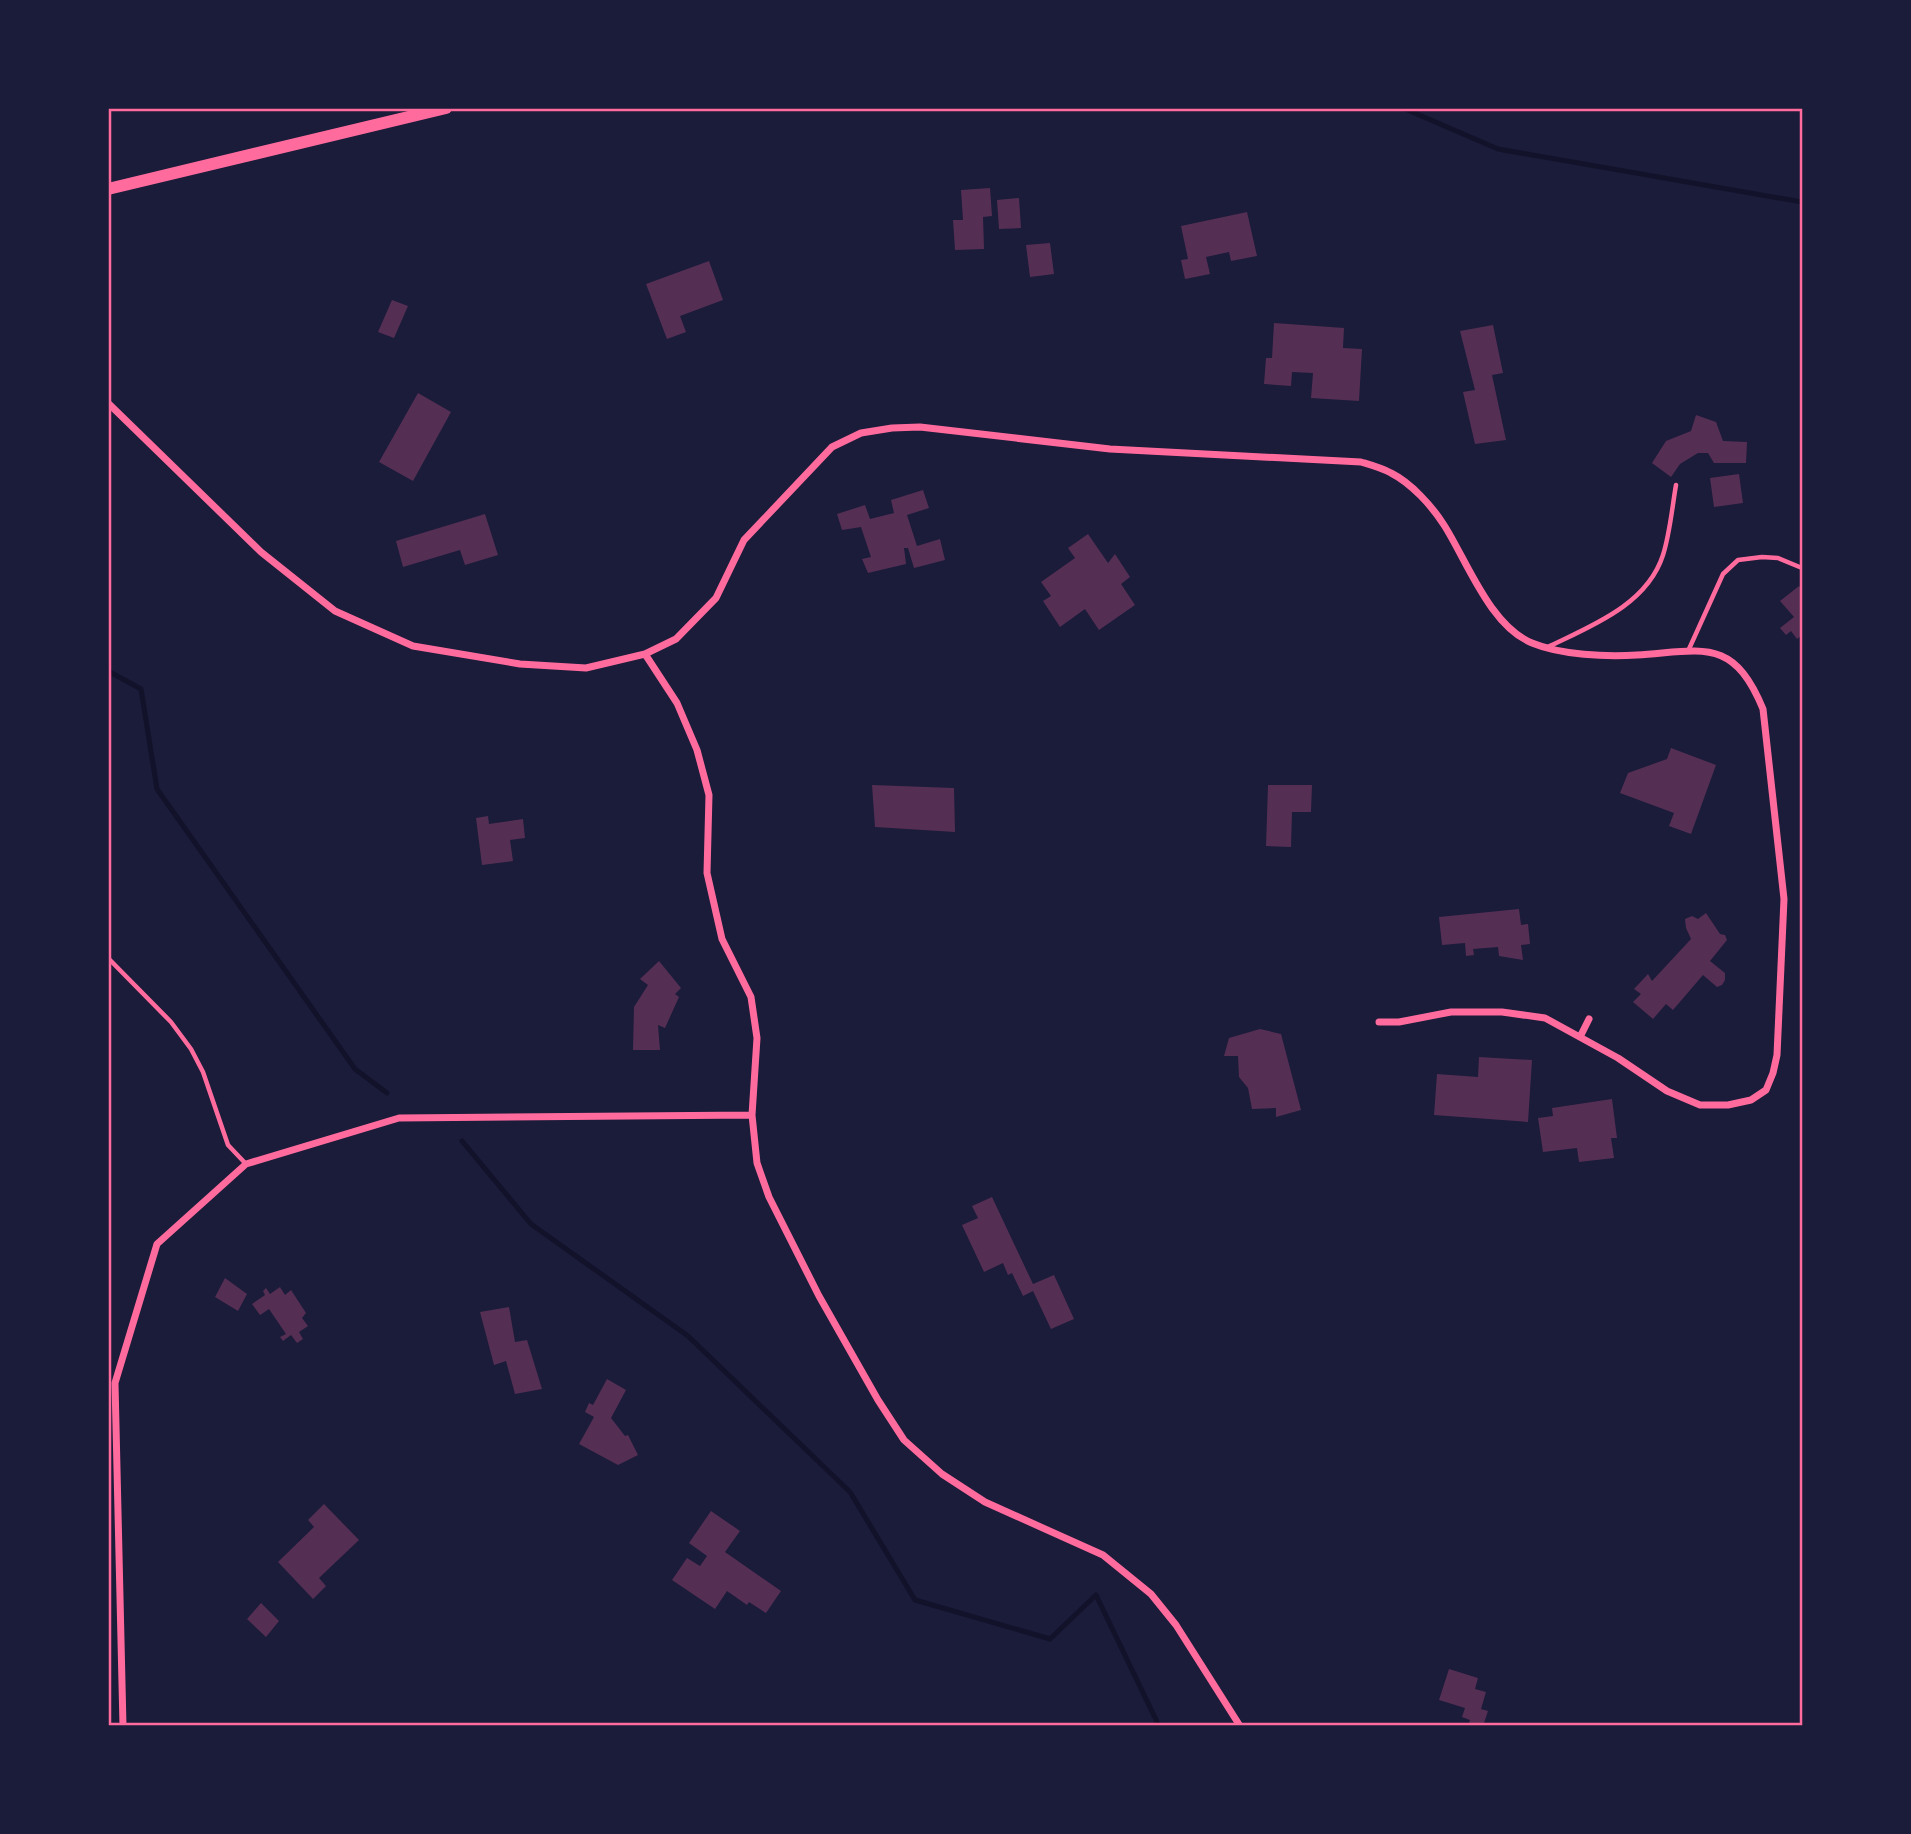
<svg xmlns="http://www.w3.org/2000/svg" width="1911" height="1834" viewBox="0 0 1911 1834" font-family="Mulish,sans-serif">
<style>
.lines{fill:none;stroke-linecap:round;stroke-linejoin:round}
.stream{stroke:#12122b;stroke-width:5}
.building{fill:#542f53}
.service{stroke:#ff6b9d;stroke-width:4.5}
.minor{stroke:#ff6b9d;stroke-width:7}
.tertiary{stroke:#ff6b9d;stroke-width:12}
.neatline{fill:none;stroke:#ff6b9d;stroke-width:2.5}
</style>
<rect width="100%" height="100%" fill="#1b1b3a"/>
<g class="lines">
<path class="stream" d="M1403,108L1498,149L1802,202
M108,671L141,689L157,789L355,1069L387,1093
M462,1141L531,1224L688,1336L850,1492L915,1600L1050,1639L1096,1595L1159,1726"/>
</g>
<path class="building" d="M990,188L992,216L983,217L984,249L955,250L953,220H963L961,190Z
M1019,198L1021,228L999,229L997,200Z
M1247,212L1257,256L1231,261L1229,252L1206,257L1210,274L1185,279L1181,260L1188,259L1181,226Z
M1050,243L1054,274L1030,277L1026,245Z
M709,261L723,300L680,316L686,332L667,339L646,284Z
M392,300L408,306L394,338L378,332Z
M1274,323L1344,328L1343,348L1362,349L1359,401L1311,398L1313,373L1292,372L1291,386L1264,384L1266,358H1272Z
M1493,325L1503,373L1492,375L1506,440L1475,444L1463,392L1475,390L1460,331Z
M418,393L451,412L413,481L379,462Z
M1696,415L1716,422L1723,441L1747,442L1746,463H1714L1708,453H1698L1680,464L1671,477L1652,463L1666,441L1691,431Z
M1739,474L1743,503L1714,507L1710,478Z
M923,490L929,508L907,515L917,546L940,539L945,560L914,568L908,548H904L906,564L868,573L862,559L871,557L861,527L842,530L837,514L865,505L870,519L894,513L891,500Z
M485,514L498,555L465,565L460,550L403,567L396,541Z
M1088,534L1108,563L1115,554L1130,577L1121,584L1135,605L1099,630L1085,609L1060,627L1043,601L1051,596L1041,582L1075,558L1068,548Z
M1799,586L1802,590V635L1797,639L1791,631L1786,635L1780,628L1794,617L1780,601Z
M1671,748L1716,765L1691,834L1669,826L1674,813L1620,793L1628,773L1667,759Z
M872,785L954,788L955,832L875,827Z
M1268,785H1312L1311,812H1292L1291,847L1266,846Z
M488,816L489,824L523,819L525,838L510,840L513,861L482,865L476,818Z
M1519,909L1521,925L1528,924L1530,944L1521,945L1523,960L1499,956L1498,947L1473,949L1474,955L1466,956L1465,943L1442,945L1439,917Z
M1706,913L1720,934L1725,935L1727,940L1710,961L1725,973V980L1722,985L1717,987L1703,975L1673,1010L1666,1004L1653,1019L1633,1002L1641,994L1634,989L1648,974L1652,981L1691,939L1686,928L1685,919L1692,916L1698,919Z
M659,961L681,988L675,994L679,997L665,1028L658,1025L660,1050H633L634,1007L648,985L640,979Z
M1260,1029L1281,1034L1301,1110L1276,1117V1108L1252,1109L1248,1088L1239,1077L1238,1056H1224L1229,1038Z
M1479,1057L1532,1060L1528,1122L1434,1115L1437,1074L1478,1077Z
M1612,1099L1617,1138H1611L1614,1158L1579,1162L1577,1148L1543,1152L1538,1118L1553,1116L1552,1108Z
M992,1197L1033,1284L1054,1275L1074,1319L1051,1329L1033,1291L1023,1296L1012,1273L1008,1275L1003,1263L984,1272L962,1225L978,1218L972,1206Z
M225,1278L247,1294L238,1311L215,1297Z
M280,1287L285,1295L291,1290L306,1313L302,1318L308,1326L299,1332L303,1339L297,1343L291,1335L283,1341L280,1337L286,1334L269,1309L260,1315L252,1304L265,1295L263,1291L266,1288L270,1294Z
M509,1307L515,1342L527,1340L542,1389L515,1394L506,1361L494,1365L480,1312Z
M607,1379L626,1390L611,1418L625,1436L628,1435L638,1455L618,1465L579,1444L594,1417L585,1412L589,1403L593,1405Z
M324,1504L359,1540L319,1578L326,1586L313,1599L278,1562L314,1527L308,1520Z
M711,1511L740,1531L725,1552L781,1591L766,1613L749,1602L747,1605L727,1591L715,1609L672,1580L687,1558L700,1566L707,1556L689,1543Z
M261,1603L279,1621L266,1637L247,1619Z
M1449,1669L1478,1678L1475,1689L1486,1692L1481,1709L1488,1711L1483,1726H1468L1470,1720L1462,1717L1465,1708L1439,1700Z"/>
<g class="lines">
<path class="service" d="M1548,647C1591,626 1647,605 1663,555C1670,533 1672,508 1676,485
M1689,649L1723,574L1738,560L1762,557L1778,558L1802,568
M108,958L171,1022L191,1049L203,1072L228,1145L246,1164"/>
<path class="minor" d="M108,403L261,552L335,611L413,646L520,664L586,668L645,654L676,639L716,598L744,540L832,447L861,433L892,428L920,427L1110,449L1361,462C1371,465 1382,468 1391,473C1411,483 1432,506 1444,525C1467,561 1490,626 1532,643C1561,655 1606,657 1637,655C1702,651 1733,636 1763,709L1784,899L1777,1055L1773,1073L1766,1090L1751,1100L1728,1105H1700L1667,1091L1618,1058L1545,1018L1502,1012H1451L1399,1022H1379
M645,654L677,703L697,750L709,795L707,873L722,939L751,997L757,1038L752,1115L757,1163L769,1197L819,1296L878,1400L904,1440L942,1474L985,1502L1103,1555L1151,1594L1176,1625L1240,1726
M1580,1037L1589,1019
M123,1726L115,1383L157,1244L246,1164L399,1118L752,1115"/>
<path class="tertiary" d="M108,189L446,108"/>
</g>
<rect width="1911" height="1834" fill="none" stroke="#1b1b3a" stroke-width="220"/>
<rect x="110" y="110" width="1691" height="1614" class="neatline"/>
</svg>
